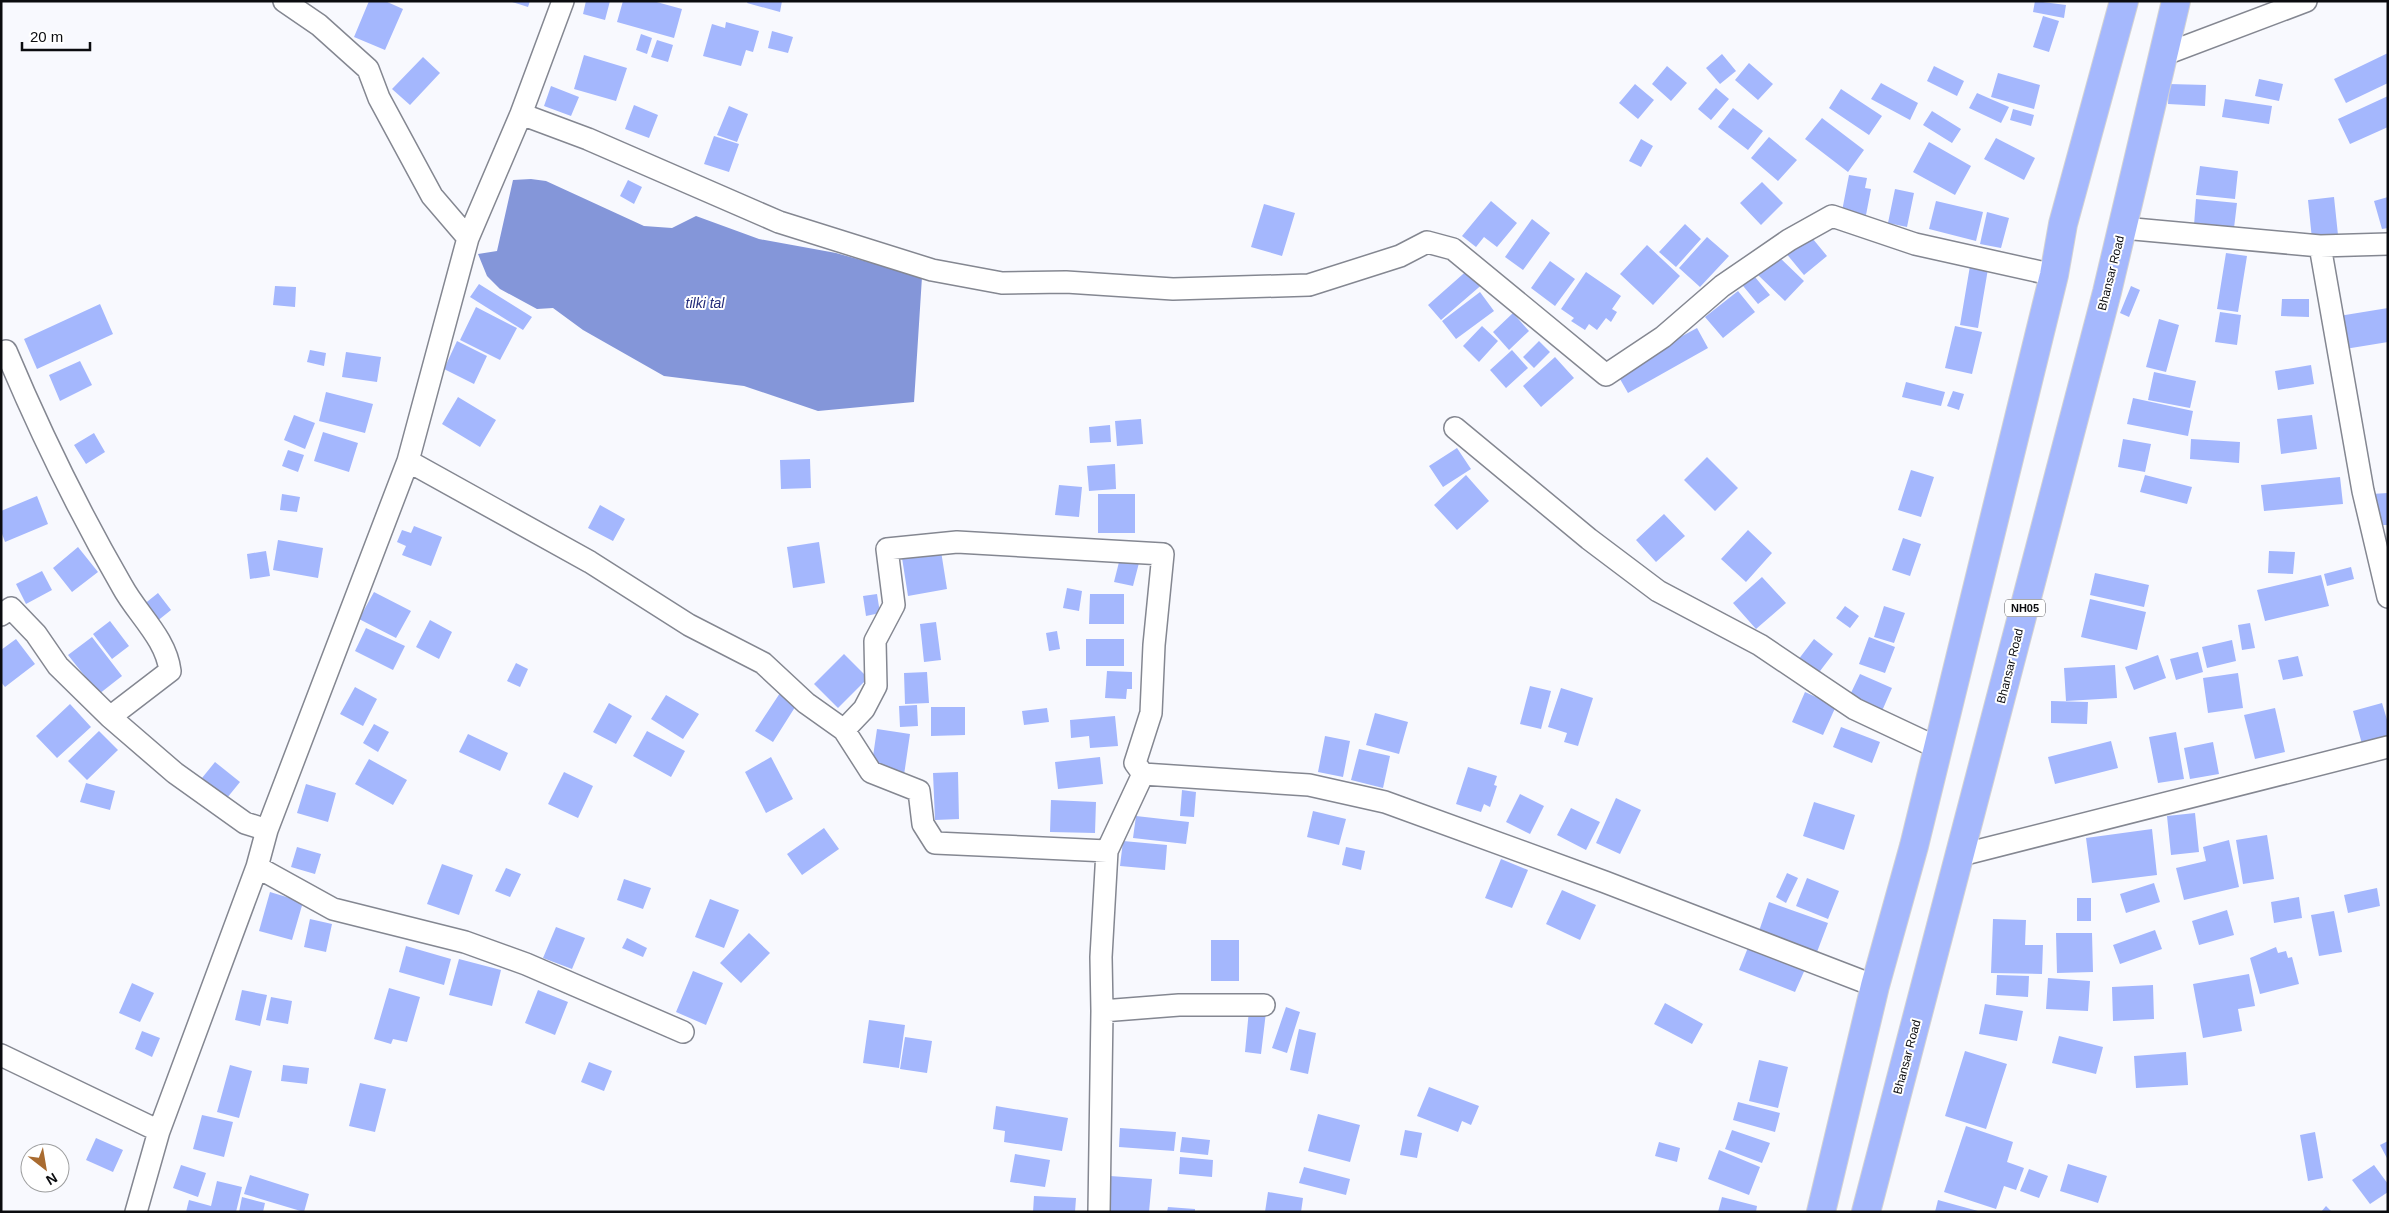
<svg xmlns="http://www.w3.org/2000/svg" width="2389" height="1213" viewBox="0 0 2389 1213" font-family="Arial,sans-serif">
<style>
.water{fill:#8496d9}
.building{fill:#a4b7fd}
.lines{fill:none;stroke-linecap:round;stroke-linejoin:round}
.street-casing{stroke:#848791;stroke-width:24}
.highway-casing{stroke:#d3d3d4;stroke-width:30}
.street{stroke:#fff;stroke-width:21}
.highway{stroke:#a5b8fd;stroke-width:28}
.labels{text-anchor:middle;dominant-baseline:central;stroke-width:4;stroke-linejoin:round;paint-order:stroke}
.shield{fill:#fff;stroke:#545557;stroke-width:1}
.shield-label{font-size:11px;font-weight:bold;fill:#0b0c0f}
.street-label{font-size:12px;fill:#0b0c0f;stroke:#fff}
.water-label{font-size:14px;font-style:italic;fill:#232c7a;stroke:#fff}
</style>
<rect width="100%" height="100%" fill="#f8f9fe"/>
<path class="water" d="M531,179L546,181L644,226L672,228L696,216L759,239L836,253L922,277L914,402L818,411L744,386L664,376L583,330L553,308L537,309L500,289L487,276L478,254L497,251L513,180Z"/>
<path class="building" d="M369,1H385L403,9L385,50L354,37Z
M509,1H530L528,7Z
M586,1H610L605,20L583,14Z
M623,1H653L682,9L674,38L617,22Z
M748,1H782L780,12L747,3Z
M2035,1L2066,5L2064,18L2033,12Z
M2043,16L2059,21L2049,52L2033,47Z
M726,22L759,31L753,52L746,50L741,66L703,56L712,24L725,28Z
M772,31L793,37L788,53L768,48Z
M641,34L652,38L647,54L636,50Z
M657,40L673,45L668,62L651,57Z
M2388,53V83L2346,103L2334,79Z
M1722,54L1736,71L1720,84L1706,68Z
M584,55L627,68L616,101L574,89Z
M423,57L440,73L410,105L392,89Z
M1749,63L1773,84L1758,100L1735,80Z
M1667,66L1687,83L1671,101L1652,84Z
M1934,66L1964,81L1957,96L1927,81Z
M1998,73L2040,85L2034,109L1991,97Z
M2259,79L2283,84L2279,101L2255,96Z
M1881,83L1918,103L1910,120L1871,99Z
M1635,84L1654,100L1638,119L1619,103Z
M2169,84L2206,85L2205,106L2168,104Z
M551,86L579,97L571,116L544,106Z
M1716,88L1729,99L1711,120L1698,109Z
M1841,89L1882,116L1869,135L1829,108Z
M1977,93L2009,107L2001,123L1969,108Z
M2388,96V127L2350,144L2338,119Z
M2225,99L2272,106L2269,124L2222,117Z
M634,105L658,115L649,138L625,129Z
M729,106L748,114L737,142L717,135Z
M1733,108L1763,131L1748,150L1718,127Z
M2013,109L2034,115L2031,126L2010,120Z
M1932,111L1961,129L1952,143L1923,125Z
M1822,118L1864,150L1848,172L1805,139Z
M714,136L739,144L729,172L704,164Z
M1769,137L1797,160L1778,181L1751,158Z
M1996,138L2035,158L2024,180L1984,159Z
M1641,139L1653,146L1641,167L1629,161Z
M1929,142L1971,166L1955,195L1913,172Z
M2200,166L2238,171L2235,199L2196,195Z
M1849,175L1867,178L1865,188L1871,189L1866,215L1842,211Z
M628,180L642,187L634,204L620,196Z
M1762,182L1783,203L1761,225L1740,203Z
M1895,189L1914,193L1907,227L1888,223Z
M2334,197L2338,235L2312,239L2308,200Z
M2388,197V228L2382,229L2374,201Z
M2196,199L2237,203L2234,228L2194,225Z
M1491,201L1517,223L1497,247L1484,237L1476,247L1462,236Z
M1936,201L1983,212L1976,241L1929,229Z
M1264,204L1295,213L1282,256L1251,247Z
M1987,212L2009,218L2001,248L1980,244Z
M1532,219L1550,233L1523,270L1505,257Z
M1685,224L1701,239L1676,267L1659,252Z
M1808,233L1827,256L1804,275L1785,252Z
M1707,237L1729,256L1700,287L1679,268Z
M1647,245L1680,276L1653,305L1620,274Z
M2226,253L2247,256L2238,312L2217,309Z
M1777,255L1804,281L1785,301L1758,275Z
M1971,260L1989,263L1978,328L1960,325Z
M1550,261L1575,279L1555,306L1531,288Z
M1471,267L1485,282L1441,320L1428,305Z
M1750,271L1770,295L1758,304L1739,281Z
M1586,272L1621,296L1612,309L1617,312L1611,322L1606,318L1597,330L1589,324L1585,330L1571,321L1574,318L1561,309Z
M479,284L532,317L523,330L470,297Z
M275,286L296,287L295,307L273,305Z
M2131,286L2140,290L2129,317L2120,313Z
M1738,291L1755,312L1723,338L1705,317Z
M1480,292L1494,311L1456,339L1442,321Z
M2282,299H2309V317L2281,316Z
M100,304L113,334L37,369L24,339Z
M476,307L517,328L500,360L460,340Z
M2388,308V342L2345,349L2339,316Z
M2220,312L2241,315L2237,345L2215,342Z
M1513,313L1529,331L1509,350L1493,332Z
M2159,319L2179,325L2166,372L2146,367Z
M1482,326L1498,341L1479,362L1463,346Z
M1955,326L1982,332L1972,374L1945,368Z
M1697,328L1708,348L1628,393L1616,372Z
M457,341L487,356L474,384L444,369Z
M1539,341L1550,352L1534,368L1523,357Z
M310,350L326,353L324,366L307,362Z
M1512,350L1528,368L1506,388L1490,370Z
M346,352L381,357L377,382L342,377Z
M1555,357L1574,378L1541,407L1523,386Z
M80,361L92,385L60,401L49,375Z
M2311,365L2314,384L2278,390L2275,371Z
M2154,372L2196,381L2190,408L2148,400Z
M1906,382L1945,392L1941,406L1902,397Z
M1953,391L1964,394L1959,410L1947,406Z
M326,392L373,404L365,433L319,421Z
M458,397L496,420L480,447L442,424Z
M2133,398L2193,411L2188,436L2127,424Z
M294,415L315,423L305,449L284,440Z
M2312,415L2317,449L2281,454L2277,419Z
M1141,419L1143,444L1117,446L1115,421Z
M1110,425L1111,442L1090,443L1089,427Z
M323,432L358,443L349,472L314,461Z
M94,433L105,452L86,464L74,445Z
M2123,439L2151,444L2145,472L2118,467Z
M2191,439L2240,442L2239,463L2190,459Z
M1457,448L1471,469L1443,487L1429,466Z
M288,450L304,455L298,472L282,466Z
M1707,457L1738,488L1715,511L1684,480Z
M810,459L811,488L781,489L780,460Z
M1115,464L1116,489L1089,491L1087,466Z
M1911,470L1934,477L1921,517L1898,510Z
M1466,475L1489,501L1457,530L1434,505Z
M2145,475L2192,487L2187,504L2140,492Z
M2340,477L2343,504L2264,511L2261,485Z
M1059,485L1082,487L1079,517L1055,515Z
M2388,493V525H2374L2371,494Z
M282,494L300,497L297,512L280,510Z
M1098,494H1135V533H1098Z
M37,496L48,524L5,542L1,531V511Z
M600,505L625,519L613,541L588,528Z
M1664,514L1685,536L1656,562L1636,540Z
M414,526L442,537L431,566L402,555L406,546L397,542L402,530L411,533Z
M1748,530L1772,553L1746,582L1721,559Z
M1903,538L1921,544L1910,576L1892,570Z
M278,540L323,548L318,578L273,570Z
M819,542L825,583L793,588L787,547Z
M78,547L98,572L72,592L53,568Z
M266,551L270,576L250,579L247,554Z
M941,551L947,589L908,596L902,558Z
M2269,551L2295,552L2293,574L2268,573Z
M1121,554L1140,559L1133,586L1114,582Z
M2351,567L2354,579L2327,586L2324,574Z
M42,571L52,590L26,604L16,584Z
M2095,573L2149,585L2144,607L2090,595Z
M2321,575L2329,606L2265,621L2257,590Z
M1762,577L1786,603L1756,629L1733,603Z
M1067,588L1082,591L1079,611L1063,608Z
M374,592L411,611L396,638L359,619Z
M158,593L171,610L156,622L143,605Z
M877,594L880,613L866,616L863,596Z
M1090,594H1124V624H1089Z
M2090,599L2146,612L2137,650L2081,637Z
M1845,606L1859,616L1850,628L1836,618Z
M1884,606L1905,613L1894,643L1874,637Z
M430,620L452,632L439,659L416,647Z
M110,621L129,646L112,659L93,634Z
M936,622L941,660L924,662L920,624Z
M2250,623L2255,648L2242,650L2238,625Z
M366,628L405,646L393,670L355,651Z
M1057,631L1060,649L1049,651L1046,633Z
M92,637L122,676L99,694L68,655Z
M1869,637L1895,647L1885,673L1859,664Z
M16,639L35,664L5,687L1,682V650Z
M1086,639H1124V666H1086Z
M1814,639L1833,654L1817,675L1798,660Z
M2232,640L2236,661L2207,668L2202,647Z
M2198,652L2203,672L2176,680L2170,659Z
M844,654L868,678L838,708L814,684Z
M2158,655L2166,678L2134,690L2125,667Z
M2298,656L2303,676L2283,680L2278,660Z
M516,663L528,669L520,687L507,681Z
M2115,665L2117,698L2066,701L2064,668Z
M1107,671L1132,672V689H1127L1126,699L1105,698Z
M927,672L929,703L905,704L904,673Z
M2238,673L2243,708L2208,713L2203,678Z
M1860,674L1892,688L1882,711L1849,697Z
M1530,686L1551,691L1541,729L1520,724Z
M355,687L377,699L363,726L340,714Z
M1561,688L1593,698L1578,746L1564,742L1567,733L1548,727Z
M1805,692L1836,706L1823,735L1792,722Z
M780,693L797,704L773,742L755,731Z
M666,695L699,714L683,739L651,719Z
M2051,701L2088,702L2087,724L2051,723Z
M609,703L632,716L616,744L593,732Z
M2382,703L2388,723V737L2362,744L2353,711Z
M70,704L91,727L57,758L36,736Z
M917,705L918,726L900,727L899,706Z
M931,707H965V735L931,736Z
M1047,708L1049,722L1024,725L1022,711Z
M2275,708L2285,752L2255,759L2244,715Z
M1375,713L1408,722L1399,754L1366,745Z
M1115,716L1118,746L1090,748L1089,736L1071,738L1070,720Z
M374,724L389,732L378,752L363,743Z
M1841,727L1880,742L1872,763L1833,747Z
M877,729L910,734L904,775L871,770Z
M99,731L118,750L87,780L68,761Z
M647,731L685,751L671,777L633,756Z
M2176,732L2184,779L2158,783L2149,737Z
M468,734L508,753L500,771L459,752Z
M1325,736L1350,741L1343,777L1318,772Z
M2111,741L2118,768L2055,784L2048,757Z
M2213,742L2219,774L2190,779L2184,748Z
M1359,749L1390,756L1383,788L1351,780Z
M771,757L793,799L766,813L745,772Z
M1100,757L1103,784L1058,789L1055,762Z
M369,759L407,780L393,805L355,784Z
M215,762L240,782L227,798L202,778Z
M1468,767L1497,776L1494,785L1497,786L1490,807L1484,804L1481,812L1456,804Z
M564,772L593,786L578,818L548,804Z
M958,772L959,819L935,820L933,773Z
M86,783L115,791L110,810L80,802Z
M306,784L336,793L328,822L297,813Z
M1182,790L1196,792L1194,817L1180,816Z
M1520,794L1544,806L1530,834L1506,822Z
M1616,798L1641,810L1620,854L1596,843Z
M1051,800L1096,802L1095,833L1050,832Z
M1814,802L1855,815L1844,850L1803,836Z
M1571,808L1600,822L1586,850L1557,835Z
M1313,811L1346,819L1339,845L1307,837Z
M2195,813L2199,852L2171,855L2167,816Z
M1136,816L1189,822L1186,844L1133,838Z
M824,828L839,849L802,875L787,854Z
M2152,829L2157,875L2092,883L2086,838Z
M2267,835L2274,879L2243,884L2236,840Z
M2229,840L2239,887L2184,900L2176,868L2206,861L2203,847Z
M1123,841L1167,845L1165,870L1120,866Z
M297,847L321,854L315,874L291,867Z
M1346,847L1365,851L1361,870L1342,865Z
M1501,859L1528,870L1512,908L1485,898Z
M442,864L473,875L459,915L427,904Z
M506,868L521,874L510,897L495,891Z
M1787,873L1798,878L1786,903L1776,897Z
M1807,878L1839,891L1828,919L1796,906Z
M624,879L651,888L643,909L617,900Z
M2154,883L2160,902L2126,913L2120,894Z
M2377,888L2380,906L2348,913L2344,895Z
M1562,890L1596,905L1580,940L1546,924Z
M270,892L303,902L292,940L259,931Z
M2299,897L2302,918L2274,923L2271,902Z
M2077,898H2091V921H2077Z
M710,899L739,910L724,948L695,937Z
M1769,902L1828,923L1817,952L1759,931Z
M2227,910L2234,935L2199,945L2192,921Z
M2334,911L2342,952L2319,956L2311,915Z
M310,919L332,924L326,952L304,947Z
M1993,919L2026,920L2025,945H2043L2042,974L1991,973Z
M556,927L585,938L572,969L543,958Z
M2155,930L2162,949L2120,964L2113,945Z
M749,933L770,953L741,983L720,963Z
M2056,933H2092L2093,972L2057,973Z
M627,938L647,948L643,957L622,948Z
M1211,940H1239V981H1211Z
M1749,945L1806,967L1795,992L1739,970Z
M406,946L451,959L444,985L399,972Z
M2276,947L2278,953L2286,951L2288,958L2292,957L2299,984L2260,994L2250,958Z
M459,959L501,970L492,1006L449,995Z
M693,971L723,983L706,1025L676,1012Z
M2249,974L2255,1006L2238,1009L2242,1031L2203,1038L2193,984Z
M1997,975L2029,976L2028,997L1996,995Z
M2048,978L2090,981L2088,1011L2046,1009Z
M132,983L154,993L140,1022L119,1013Z
M2153,985L2154,1019L2113,1021L2112,987Z
M389,988L420,997L407,1042L393,1039L391,1044L374,1039Z
M242,990L267,995L260,1026L235,1020Z
M538,990L568,1002L555,1035L525,1023Z
M271,997L292,1001L288,1024L266,1020Z
M1665,1003L1703,1024L1692,1044L1654,1024Z
M1985,1004L2023,1011L2017,1041L1979,1034Z
M1286,1007L1300,1012L1287,1053L1272,1048Z
M1249,1010L1266,1012L1261,1054L1245,1052Z
M869,1020L905,1025L899,1068L863,1063Z
M1299,1029L1316,1033L1308,1074L1290,1070Z
M142,1031L160,1038L152,1057L135,1049Z
M2059,1036L2103,1047L2096,1074L2052,1063Z
M905,1037L932,1041L927,1073L900,1069Z
M1965,1051L2007,1064L1986,1129L1945,1116Z
M2186,1052L2188,1085L2136,1088L2134,1056Z
M1759,1060L1788,1067L1778,1108L1749,1101Z
M589,1062L612,1071L604,1091L581,1082Z
M230,1065L252,1071L239,1118L217,1112Z
M283,1065L309,1068L307,1084L281,1081Z
M360,1083L386,1089L375,1132L349,1126Z
M1429,1087L1479,1106L1471,1125L1462,1121L1458,1132L1417,1116Z
M1738,1102L1780,1113L1775,1132L1733,1120Z
M996,1106L1068,1118L1062,1151L1004,1142L1005,1131L993,1129Z
M1318,1114L1360,1125L1350,1162L1308,1151Z
M202,1115L233,1122L224,1157L193,1149Z
M1966,1126L2013,1142L2007,1162L2024,1168L2016,1190L2004,1186L1996,1209L1944,1192Z
M1120,1128L1176,1132L1174,1151L1119,1147Z
M1405,1130L1422,1133L1417,1158L1400,1155Z
M1732,1130L1770,1143L1762,1163L1725,1149Z
M2315,1132L2323,1178L2308,1181L2300,1135Z
M1182,1137L1210,1140L1208,1155L1180,1152Z
M96,1138L123,1150L113,1172L86,1160Z
M2388,1141V1160L2380,1145Z
M1659,1142L1680,1148L1677,1162L1655,1156Z
M1719,1150L1760,1167L1749,1195L1708,1179Z
M1015,1154L1050,1160L1045,1187L1010,1182Z
M1180,1157L1213,1160L1212,1177L1179,1174Z
M2068,1164L2107,1176L2098,1203L2060,1191Z
M181,1165L206,1173L198,1197L173,1188Z
M2374,1165L2388,1184V1192L2370,1204L2352,1180Z
M1304,1167L1350,1179L1346,1195L1299,1183Z
M2029,1169L2048,1176L2039,1198L2020,1191Z
M250,1175L309,1194L304,1212L244,1194Z
M1110,1176L1152,1179L1149,1212H1108Z
M217,1181L242,1187L236,1212H186L189,1200L211,1206Z
M1268,1192L1303,1198L1301,1212H1265Z
M1034,1196L1076,1198L1075,1212H1033Z
M242,1197L265,1203L263,1212H239Z
M1722,1197L1757,1206L1756,1212H1718Z
M1938,1200L1978,1211V1212H1935Z
M2326,1206L2332,1212H2321Z
M1168,1207L1195,1209V1212H1167Z"/>
<g class="lines">
<g class="street-casing">
<path id="street" d="M284,1L319,25L368,69L379,98L432,196L468,238
M2163,55L2306,1
M521,114L588,139L779,222L932,270L1002,283L1066,282L1173,289L1309,285L1400,256L1427,242L1453,249L1606,375L1663,337L1722,286L1789,240L1832,216L1915,244L2054,275
M2123,228L2320,246L2363,491L2388,597
M2320,246L2388,244
M6,351C40,432 78,510 122,586C137,614 166,638 170,671L110,717
M1455,428L1589,539L1658,591L1760,645L1855,709L1938,748
M408,461L590,562L689,625L763,663L806,703L844,730L871,772L919,791L923,824L935,843L1107,851
M1,615L11,608L36,634L58,666L110,717L175,773L245,823L267,830
M844,730L864,709L876,686L875,641L894,605L887,549L957,542L1163,554L1154,645L1151,713L1135,763L1143,774
M1961,855L2388,747
M257,867L333,909L465,942L526,964L683,1032
M1102,1011L1179,1005H1264
M1,1055L159,1131
M136,1212L159,1131L257,867L267,830L408,461L468,238L521,114L563,1
M1099,1212L1102,1011L1101,957L1107,851L1143,774L1309,785L1385,802L1605,882L1875,986"/>
</g>
<g class="highway-casing">
<path id="highway" d="M1821,1212L1875,986L1914,846L2054,275L2063,224L2124,1
M1866,1212L2107,292L2176,1"/>
</g>
<use href="#street" class="street"/>
<use href="#highway" class="highway"/>
</g>
<g class="labels">
<rect class="shield" x="2005" y="599.5" width="40" height="17" rx="4"/>
<g class="shield-label">
<text x="2025" y="608">NH05</text>
</g>
<g class="street-label">
<text transform="translate(2111 273) rotate(-76)">Bhansar Road</text>
<text transform="translate(2010 666) rotate(-76)">Bhansar Road</text>
<text transform="translate(1907 1057) rotate(-75)">Bhansar Road</text>
</g>
<g class="water-label">
<text x="705" y="303">tilki tal</text>
</g>
</g>
<rect width="2389" height="1213" fill="none" stroke="#0b0c0f" stroke-width="5"/>
<g transform="translate(45 1168) rotate(149)"><circle r="24" fill="#ffffff" stroke="#9d9e9f"/>
<path d="M0-4L9 19L0 12L-9 19Z" fill="#a96b30"/>
<text y="-8" font-size="14" font-weight="bold" text-anchor="middle" fill="#0b0c0f">N</text>
</g>
<path d="M22 42v8h68v-8" fill="none" stroke="#0b0c0f" stroke-width="2.5"/>
<text x="30" y="42" font-size="15" fill="#0b0c0f" stroke="#ffffff" stroke-width="4" paint-order="stroke">20 m</text>
</svg>
